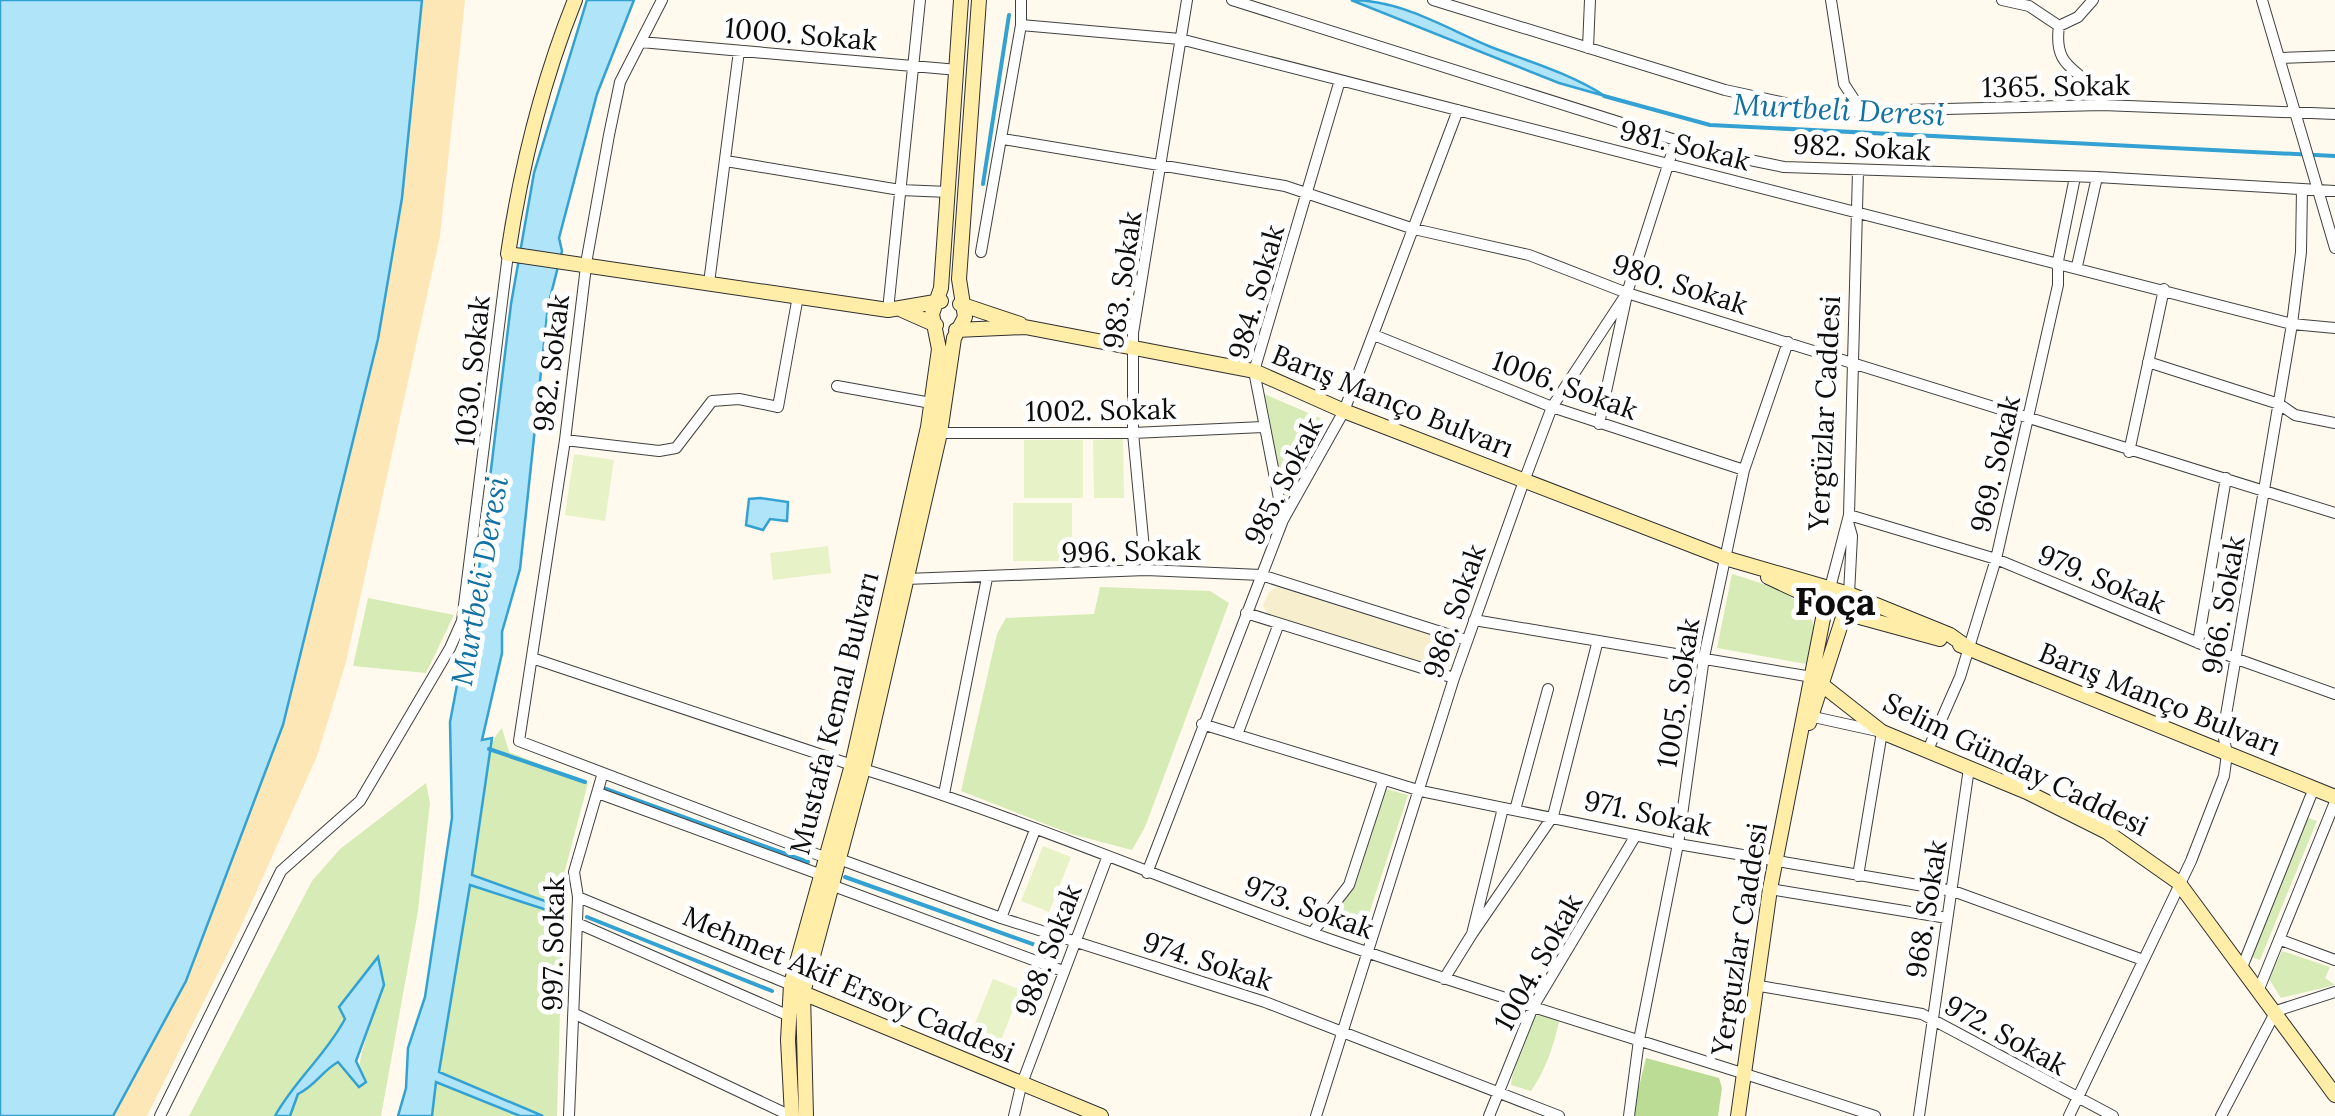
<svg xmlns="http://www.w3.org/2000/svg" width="2335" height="1116" viewBox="0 0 2335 1116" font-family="Lora,serif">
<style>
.farmland{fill:#f6eecc}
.green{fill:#d6ebb5}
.forest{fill:#bbdc94}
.sand{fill:#fde7b7}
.pitch{fill:#e7f2c7}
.water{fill:#afe4f9;stroke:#33a2d2;stroke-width:2.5}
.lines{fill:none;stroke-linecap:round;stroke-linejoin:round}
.stream{stroke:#33a2d2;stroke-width:4}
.street-casing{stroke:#404040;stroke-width:12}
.secondary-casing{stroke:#2f2f2f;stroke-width:16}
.street{stroke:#fff;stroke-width:10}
.secondary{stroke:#ffeda8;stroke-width:14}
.labels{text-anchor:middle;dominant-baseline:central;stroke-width:10;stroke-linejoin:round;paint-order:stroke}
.street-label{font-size:28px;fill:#0d0d0d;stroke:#fff}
.water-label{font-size:30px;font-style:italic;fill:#1171a3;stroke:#fff}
.district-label{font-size:38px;font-weight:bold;fill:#0d0d0d;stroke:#fff}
</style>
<rect width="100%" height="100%" fill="#fffaed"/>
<path class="farmland" d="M1277,587L1451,642L1457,648L1449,667L1441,669L1268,615L1263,606L1269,592Z"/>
<path class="green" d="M1262,393L1327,421L1285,501Z
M1732,574C1756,582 1807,594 1813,624C1816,635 1808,652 1806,664L1717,648Z
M1100,587L1210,591L1229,603L1145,827L1132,850L1071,834L961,791L997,634L1006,618L1094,614Z
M368,598L454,615L426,673L353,666Z
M502,728L509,752L588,783L564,874L557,1116H543L439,1072L470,884L556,912L555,905L472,876C476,837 476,754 502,728Z
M426,783L430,803L418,911L381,1116H290L298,1094C316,1085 321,1071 338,1062L359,1087C354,1041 391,1004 377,958L339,1007L345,1019C324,1060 296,1076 275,1116H189L312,881L340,849Z
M1386,789L1408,795L1360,941L1325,929L1357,880Z
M2308,818L2317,821L2260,960L2251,957Z
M2282,951L2330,967L2325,978L2335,985L2281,998L2269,979Z
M1544,1012L1559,1021C1554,1046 1545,1071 1531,1091L1511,1085L1512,1077L1529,1020Z
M435,1082L520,1116H432Z"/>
<path class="forest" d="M1646,1058L1719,1078L1722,1088L1718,1116H1632Z"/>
<path class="sand" d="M422,0H465L440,236L346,662L317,756L237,935L147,1116H113L186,981L283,725L378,339L402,198Z"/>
<path class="pitch" d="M1123,439L1124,498H1094L1093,440Z
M1024,440H1083V498H1024Z
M574,454L614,460L605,521L565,515Z
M1013,503H1072V561H1013Z
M828,546L831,573L773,580L770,553Z
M1043,846L1071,857L1049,912L1021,901Z
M993,979L1021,990L999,1045L971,1033Z"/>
<path class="water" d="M0,0H422L402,198L378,339L283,725L186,981L113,1116H0Z
M587,0H634L597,94L559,238L562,251L548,306L520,569L502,632V653L482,740L492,738L472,875L556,905V913L470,885L439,1072L543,1116H520L436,1082L432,1116H398L406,1088L408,1048L425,997L452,818L450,722L479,569L511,304L534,173Z
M1351,0C1402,0 1445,28 1491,47C1530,62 1569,73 1605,96L1559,83Z
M760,498L788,502L787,521L770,519L763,530L746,525L749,499Z
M378,957L384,985L356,1061L366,1082L359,1087L338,1062C321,1072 316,1085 298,1094L290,1116H275C295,1080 325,1056 345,1019L339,1007Z"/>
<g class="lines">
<path class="stream" d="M1604,96L1710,125L2335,156
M983,184L1009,15
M489,749L585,782
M603,788L808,862
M845,877L1052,951
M587,917L772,991"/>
<g class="street-casing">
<path id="street" d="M662,0L620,82L609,135L587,258L565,440L519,741L824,857
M1232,0L1720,154L1784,167L2097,177L2335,191
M1433,0L1725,90L1827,112L2102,105L2335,114
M1831,0L1844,84L1861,110
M2002,0L2029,6L2059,26L2078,17L2093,0
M2262,0L2335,248
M1021,25L1180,39L2292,324L2335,328
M2059,26C2052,76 2088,66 2102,105
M641,42L958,70
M1588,48L1590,0
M2282,58L2335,56
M1003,139L1285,186L1414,229L1529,255L1627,293L2335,513
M726,161L900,190L949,192
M981,252L1021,25V0
M2077,266L2097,177
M709,283L739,51
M888,310L920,0
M1374,335L1552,407L1744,470
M2148,362L2279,404L2295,415L2335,423
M837,386L931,403
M1599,424L1626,299
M940,433H1133L1263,427
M565,440L659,451L676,448L712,401L739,399L778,407L798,296
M2129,452L2164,289
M1849,515L1996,559L2237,659L2335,694
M1283,519L1254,371L1340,80
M1848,522L1852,536L1849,594
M1146,570L1133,433V333L1187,0
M906,579L1146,570L1261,575L1466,640
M1830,588L1849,515L1858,171
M1246,613L1454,678
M1474,620L1812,677
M2198,643L2226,478
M532,658L852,765
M1809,716L1882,732L1858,876
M1202,724L1421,791L1678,844L1953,891L2143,960
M1237,735L1278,626
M1927,752L1960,677L1996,559L2058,285V261L2075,177
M863,769C1015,816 1162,879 1312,933C1498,999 1688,1054 1875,1116
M598,793L819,874
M944,794L987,578
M1515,810L1548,689
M839,859L1001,918L1265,1002L1559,1116
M1147,873L1283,520L1344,411L1458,110
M831,885L1063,971
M1770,889L1947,918
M578,897L796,987
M1001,918L1035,830
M577,923L787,1015L790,1011
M1312,933L1349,885L1383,781
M1472,934L1553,816L1597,644
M2281,940L2335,960
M2241,970L2314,788
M1444,979L1472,934L1503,808
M1754,985L1922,1014L2113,1116
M2259,989L2335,802
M575,1014L791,1116
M160,1116L281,871L360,801L450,648L462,621L508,254
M569,1116L578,897L574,872L602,776
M1014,1116L1021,1086L1107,858
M1316,1116L1454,678L1524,481L1552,407L1627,293L1676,140
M1489,1116L1533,1007L1636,835
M1629,1116L1639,1040L1678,844L1704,657L1744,470L1788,342
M1919,1116L1969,768
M2069,1116L2191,861L2224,776L2227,754L2223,733L2292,324L2301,252L2302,189
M2221,1116L2276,1011L2335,992"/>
</g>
<g class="secondary-casing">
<path id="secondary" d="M575,0C542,82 521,167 508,254L888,310L941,301
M960,304L1020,324
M902,310L936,325
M956,330L1025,327L1254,371L1344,411L1725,558L1849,594L1950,635L1967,647
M1768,577L1845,613L1940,639
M1960,645L2335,797
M1812,677L1882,732L2027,792L2107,832L2178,882L2335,1095
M1809,723L1847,605
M803,993L1101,1116
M792,1116L788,1040L791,984L852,765L928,427L939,349L932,314L941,288L961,0
M806,1116L803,993L863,769L940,433L954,338L965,317L959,279L979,0
M1738,1116L1770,889L1827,598"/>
</g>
<use href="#street" class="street"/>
<use href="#secondary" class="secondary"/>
</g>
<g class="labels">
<g class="street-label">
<text transform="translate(801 34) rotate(5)">1000. Sokak</text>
<text transform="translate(2056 86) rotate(-1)">1365. Sokak</text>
<text transform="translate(1685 145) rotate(14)">981. Sokak</text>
<text transform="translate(1862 147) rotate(3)">982. Sokak</text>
<text transform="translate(1122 280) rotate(-82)">983. Sokak</text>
<text transform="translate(1680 284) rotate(18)">980. Sokak</text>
<text transform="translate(1256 292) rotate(-74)">984. Sokak</text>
<text transform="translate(551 363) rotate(-83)">982. Sokak</text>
<text transform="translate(472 371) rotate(-84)">1030. Sokak</text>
<text transform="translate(1565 385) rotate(20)">1006. Sokak</text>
<text transform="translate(1393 401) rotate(22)">Barış Manço Bulvarı</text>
<text transform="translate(1101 410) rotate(-1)">1002. Sokak</text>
<text transform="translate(1824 413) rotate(-87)">Yergüzlar Caddesi</text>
<text transform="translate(1995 464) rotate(-77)">969. Sokak</text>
<text transform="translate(1283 481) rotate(-63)">985. Sokak</text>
<text transform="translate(1131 551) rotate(-1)">996. Sokak</text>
<text transform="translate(2102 579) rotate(23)">979. Sokak</text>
<text transform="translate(2223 605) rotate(-80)">966. Sokak</text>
<text transform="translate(1454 611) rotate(-71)">986. Sokak</text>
<text transform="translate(1678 693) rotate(-81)">1005. Sokak</text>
<text transform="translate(2160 699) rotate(22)">Barış Manço Bulvarı</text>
<text transform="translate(834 713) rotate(-76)">Mustafa Kemal Bulvarı</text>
<text transform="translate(2016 764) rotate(26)">Selim Günday Caddesi</text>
<text transform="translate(1648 813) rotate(12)">971. Sokak</text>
<text transform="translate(1309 907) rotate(20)">973. Sokak</text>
<text transform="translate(1926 909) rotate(-81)">968. Sokak</text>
<text transform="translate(1739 939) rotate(-81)">Yerguzlar Caddesi</text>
<text transform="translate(553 944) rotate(-89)">997. Sokak</text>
<text transform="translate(1048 950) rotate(-69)">988. Sokak</text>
<text transform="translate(1208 961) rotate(18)">974. Sokak</text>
<text transform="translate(1538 962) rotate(-61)">1004. Sokak</text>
<text transform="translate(849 984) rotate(23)">Mehmet Akif Ersoy Caddesi</text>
<text transform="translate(2006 1035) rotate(29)">972. Sokak</text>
</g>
<g class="water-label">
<text transform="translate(1839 109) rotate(3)">Murtbeli Deresi</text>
<text transform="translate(479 581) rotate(-80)">Murtbeli Deresi</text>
</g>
<g class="district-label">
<text x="1835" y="601">Foça</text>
</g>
</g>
</svg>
